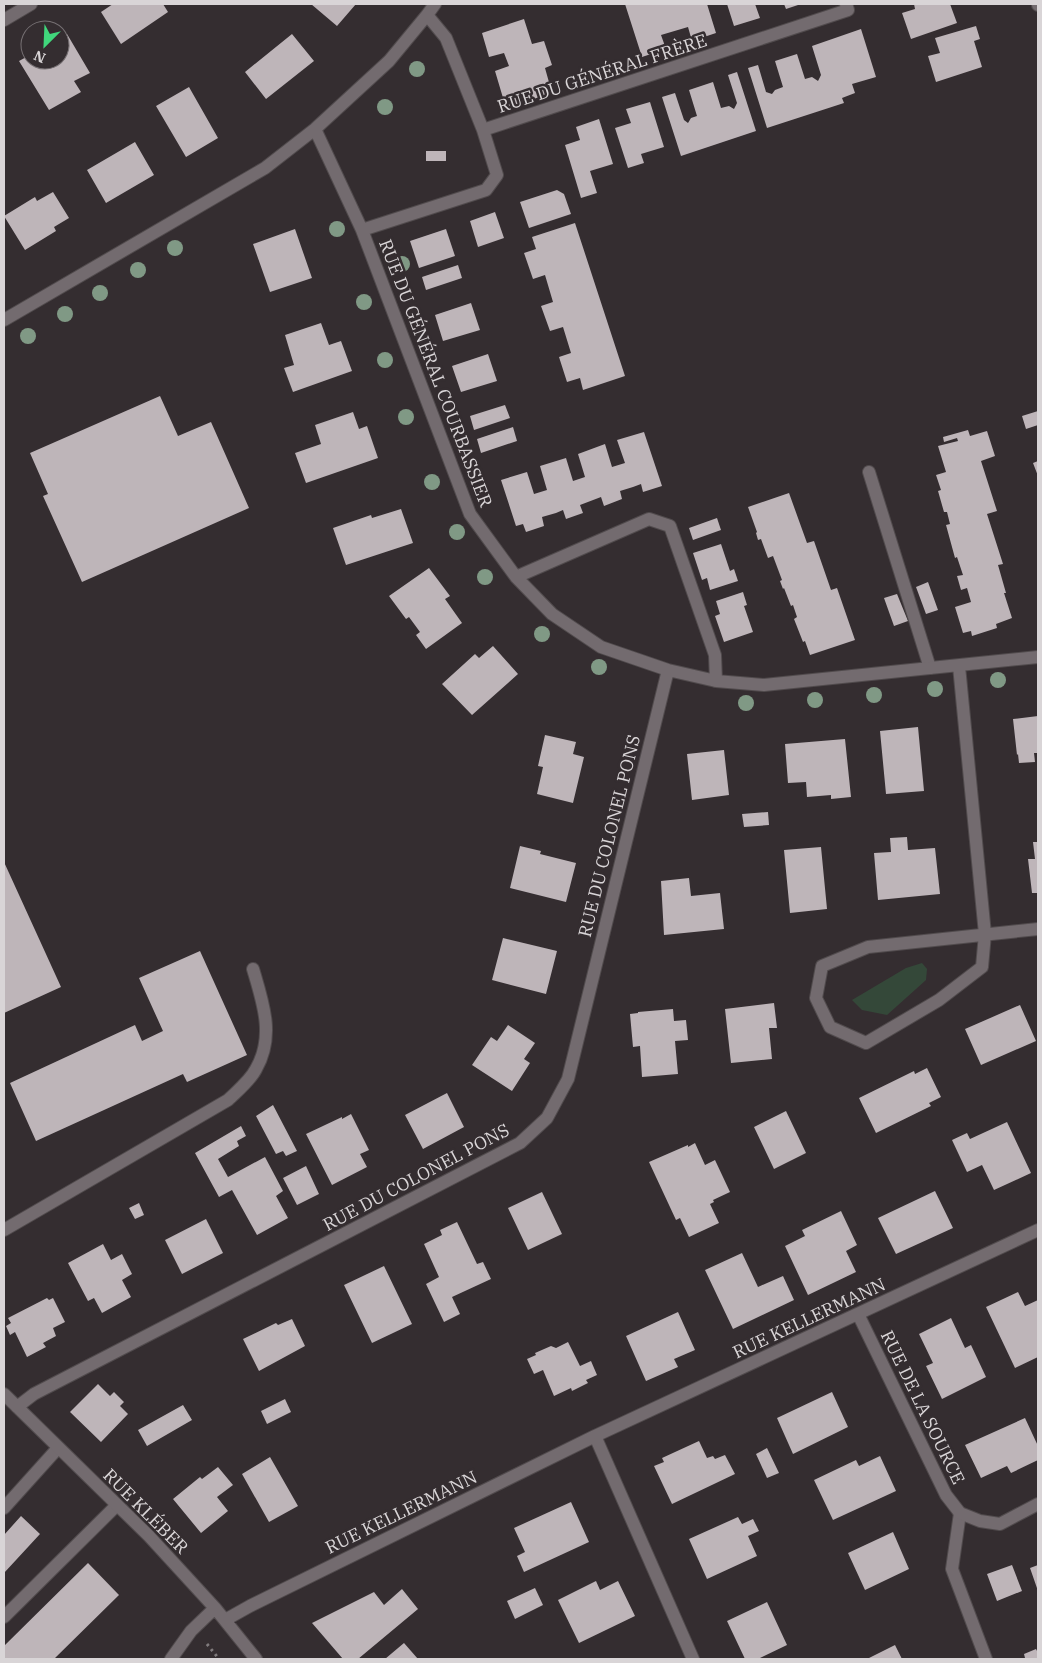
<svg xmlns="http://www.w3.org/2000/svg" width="1042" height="1663" viewBox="0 0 1042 1663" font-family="'IBM Plex Serif',serif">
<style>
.green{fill:#344839}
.building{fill:#beb5b9}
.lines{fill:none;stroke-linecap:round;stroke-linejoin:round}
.service-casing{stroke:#514b4d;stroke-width:14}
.minor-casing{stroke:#514b4d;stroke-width:14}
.path{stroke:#807b7d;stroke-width:3;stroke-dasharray:2.5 4;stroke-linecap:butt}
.service{stroke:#736b6f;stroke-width:12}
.minor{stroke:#736b6f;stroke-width:12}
.tree{fill:#809985}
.labels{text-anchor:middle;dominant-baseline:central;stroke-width:5;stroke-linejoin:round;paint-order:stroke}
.street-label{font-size:18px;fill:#d9d5d7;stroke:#342d30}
</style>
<rect width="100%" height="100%" fill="#342d30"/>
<path class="green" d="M922,963L927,969L926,980L887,1015L862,1010L852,1000L906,968Z"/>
<path class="building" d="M113,4H163L168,12L121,44L101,12Z
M311,4H356L337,26Z
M625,4H707L716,33L692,41L688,27L661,35L666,49L642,57Z
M727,4H755L760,18L734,26Z
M784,4H801L786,9Z
M914,4H950L957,23L911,39L902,13L915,9Z
M524,19L532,44L544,41L552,65L545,68L552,93L506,108L495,71L509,66L504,53L489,57L482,33Z
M976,26L980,39L974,41L982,67L936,82L928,56L940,53L935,38Z
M861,29L876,77L852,84L855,93L842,98L844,103L767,128L748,68L758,65L766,92L772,94L775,90L783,87L775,61L797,54L805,79L812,77L818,81L821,75L812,46Z
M67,34L90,73L74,81L81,92L49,110L19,61L30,55V60H60V38Z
M292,34L314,61L266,99L245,72Z
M737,72L756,131L681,156L662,97L675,93L684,120L688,123L691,118L697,116L689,90L713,82L721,108L729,106L734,109L737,103L728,75Z
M189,87L218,138L186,157L156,106Z
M650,102L664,147L641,154L644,163L628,168L615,128L631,123L626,109Z
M599,119L613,164L590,171L597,193L581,198L565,145L580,140L576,127Z
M135,142L154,175L106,203L87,170Z
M426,151H446V161H426Z
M557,190L564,194L571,214L529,228L520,202Z
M53,192L69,218L54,227L56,231L25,250L4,216L35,197L37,201Z
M495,212L504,238L478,247L470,221Z
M575,223L625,376L583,390L580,378L567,382L559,357L571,353L563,327L550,331L541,306L553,302L545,275L533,279L524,253L536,249L532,237Z
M295,229L312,278L270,292L253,244Z
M446,229L455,256L419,268L410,241Z
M458,265L462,278L426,290L422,277Z
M471,303L480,330L443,341L435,315Z
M321,323L329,345L341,341L352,371L293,392L284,368L294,365L285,335Z
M488,354L497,381L461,392L452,366Z
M160,396L178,436L211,422L249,508L82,582L43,496L48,494L30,453Z
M505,405L510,418L474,430L470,416Z
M1038,411V425L1026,429L1022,416Z
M353,412L359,429L367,426L378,458L306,483L295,453L321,444L315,425Z
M513,427L517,441L481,453L477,439Z
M968,430L970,436L987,431L995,456L981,461L997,511L987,514L1003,564L998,565L1006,593H1004L1012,618L996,624L997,628L972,636L971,631L963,633L955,607L971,602L967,588L961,590L957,576L963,575L957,557L955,558L946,525L950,524L947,512H944L938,491L941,490L936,475L946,472L938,446L958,441L957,438L944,442L943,437Z
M644,432L662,486L643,492L641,484L633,487L620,491L622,499L604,506L601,497L580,505L583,513L566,519L563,510L556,513L542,517L544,526L526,532L523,524L516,526L501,480L527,472L534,494L547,490L540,466L566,458L573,481L585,477L578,454L605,444L612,467L625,463L617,440Z
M1038,461V476L1033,463Z
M789,493L807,543L814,541L831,590L837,588L855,640L810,655L805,641L803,642L794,619L797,617L793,605L791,606L784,588L783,589L780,581L782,580L773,556L768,558L761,539L758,540L756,533L757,532L748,507Z
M401,509L413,543L346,565L333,528L371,515L372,518Z
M717,518L721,530L693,540L689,528Z
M721,544L730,571L734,569L738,581L710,590L707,578L702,580L693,553Z
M429,568L450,596L445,599L462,623L426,649L416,635L420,632L409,617L406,619L389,596Z
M928,582L938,610L926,614L916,587Z
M743,592L747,605L744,606L753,632L724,642L715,616L720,614L716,601Z
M897,594L908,621L894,626L884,598Z
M493,646L518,674L472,715L442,684L475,654L479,658Z
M1038,716V753H1034L1035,762L1019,763L1018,754L1017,755L1013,719Z
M918,727L924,791L886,794L880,731Z
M545,735L576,742L573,754L584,757L573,803L537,794L543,767L538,766Z
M845,739L851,797L831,799V795L807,797L806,782L788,783L785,744Z
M724,750L729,795L692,800L687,754Z
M768,812L769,825L744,827L742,814Z
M907,837L908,850L935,848L940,894L878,900L874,853L891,852L890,838Z
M1033,842H1038V893H1032L1028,859H1035Z
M520,846L541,851L540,854L576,863L566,902L510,888Z
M821,847L827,909L790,913L784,850Z
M4,862L61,987L4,1013Z
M689,878L691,896L720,893L724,929L664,935L661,881Z
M503,938L557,951L546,994L492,980Z
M200,951L247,1055L187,1082L183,1074L36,1141L10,1083L135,1025L142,1041L163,1031L139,978Z
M774,1003L777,1028H769L772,1059L731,1063L725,1009Z
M1020,1005L1036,1041L981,1065L965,1029Z
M673,1009L674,1021L686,1020L688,1040L675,1041L678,1074L642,1077L640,1046L633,1047L630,1014L638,1013V1012Z
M508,1025L535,1043L524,1059L530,1063L512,1091L472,1065L491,1037L497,1041Z
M927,1068L941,1097L929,1103L931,1106L876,1133L859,1098L914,1071L915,1074Z
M447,1093L464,1127L423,1149L405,1115Z
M273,1105L297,1151L286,1156L283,1151L276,1154L256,1116Z
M786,1111L806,1153L774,1169L754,1127Z
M351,1114L369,1150L360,1154L367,1167L332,1185L306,1134L342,1117V1119Z
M1007,1122L1031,1173L994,1190L982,1165L967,1172L952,1140L967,1133L970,1139Z
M241,1126L246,1136L237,1141L239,1146L218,1159L228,1177L265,1157L283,1191L276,1196L288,1218L257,1235L232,1190L219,1197L195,1153Z
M695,1143L705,1165L715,1160L730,1192L713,1200L714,1202L710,1204L719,1223L689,1237L680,1218L676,1220L649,1162L688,1145V1147Z
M306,1166L319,1194L297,1205L283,1178Z
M935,1191L953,1228L896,1254L878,1218Z
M542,1192L562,1234L528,1250L508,1208Z
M139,1203L144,1215L135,1219L129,1208Z
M841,1211L857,1245L846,1251L856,1272L808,1295L785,1246L805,1236L802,1230Z
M206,1219L223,1253L182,1274L165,1240Z
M457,1222L477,1264L483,1262L491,1279L452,1297L460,1314L444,1322L426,1284L439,1277L424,1244L442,1235L440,1230Z
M103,1244L111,1260L122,1254L132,1274L122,1280L131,1297L102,1313L94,1298L88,1301L68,1263Z
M742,1253L758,1287L783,1276L794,1300L733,1329L705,1270Z
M384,1266L412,1324L372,1343L344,1285Z
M1018,1292L1025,1306L1038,1300V1357L1015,1368L986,1307Z
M47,1298L49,1300L53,1298L65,1322L53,1328L56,1336L43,1343L46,1347L27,1357L15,1332L10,1335L6,1326L11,1323L8,1318Z
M678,1312L695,1350L674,1359L678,1367L646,1381L626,1336Z
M951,1318L965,1348L971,1345L986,1377L942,1399L926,1366L933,1363L919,1334Z
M292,1319L305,1346L259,1371L243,1339L276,1323L278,1325Z
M568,1342L580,1366L591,1361L597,1375L586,1380L588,1383L572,1391L571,1388L554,1396L543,1370L534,1374L527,1359L536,1355L535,1353L551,1346L556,1348Z
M98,1384L110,1396L114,1392L124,1402L120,1406L128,1414L101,1442L70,1412Z
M832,1392L848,1427L793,1454L777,1418Z
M285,1399L291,1412L267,1424L261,1411Z
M183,1405L192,1420L147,1446L138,1430Z
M1025,1418L1038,1446V1460L1011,1473L1007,1466L981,1478L965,1445Z
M699,1441L707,1458L713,1456L715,1459L725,1455L735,1474L672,1504L654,1466L664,1462L662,1458Z
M767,1448L779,1473L767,1478L756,1454Z
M880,1456L896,1491L833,1520L814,1480L856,1460L859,1466Z
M270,1457L298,1506L269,1522L242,1474Z
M218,1467L233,1485L217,1497L228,1511L201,1533L173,1499L200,1477L202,1479Z
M571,1502L589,1542L524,1572L517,1556L525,1552L514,1528Z
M21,1516L40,1534L4,1573V1535Z
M738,1517L742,1524L753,1519L759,1531L748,1536L757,1556L707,1579L689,1539Z
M893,1532L909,1569L865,1590L848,1553Z
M88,1563L119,1595L54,1659H4V1646Z
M1012,1565L1022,1591L997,1601L987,1574Z
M1038,1565V1591L1030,1568Z
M596,1581L600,1590L618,1581L635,1616L579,1643L558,1600Z
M535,1588L543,1605L515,1619L507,1601Z
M402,1589L418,1609L358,1659H343L312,1623L374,1592L384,1605Z
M767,1602L787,1645L758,1659H745L727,1621Z
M404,1643L418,1659H385Z
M895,1645L902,1659H867Z
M1036,1649L1038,1653V1659H1022L1025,1658L1024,1654Z"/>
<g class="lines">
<g class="service-casing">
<path id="service" d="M869,472L930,668
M4,1230L228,1100C237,1091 250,1081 256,1069C275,1036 263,1003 253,969
M4,1508L58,1448
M960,1513L952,1569L986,1659
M4,1617L117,1505"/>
</g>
<g class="minor-casing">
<path id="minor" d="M1038,4V5
M427,15L446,38L483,130L848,10L846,4
M4,20L31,4
M315,129L362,230L470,514L516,577L552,614L601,647L668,670L716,681L764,685L1038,657
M362,230L486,190L497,175L483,130
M4,320L265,168L315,129L389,61L427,15L435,4
M516,577L649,519L670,526L715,655L716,681
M959,666L985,934L982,967L939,1000L866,1043L830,1027L816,998L822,966L868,947L1038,929
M858,1314L946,1495L960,1513L980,1521L1000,1524L1038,1504
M4,1394L149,1536L215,1608L256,1659
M17,1407L34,1394L520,1143L547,1118L568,1079L668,670
M595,1436L693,1659
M225,1620L250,1606L595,1436L1038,1230
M171,1659L191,1631L215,1608"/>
</g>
<path class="path" d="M207,1644L219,1659"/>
<use href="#service" class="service"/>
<use href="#minor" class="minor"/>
</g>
<g class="tree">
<circle cx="417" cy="69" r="8"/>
<circle cx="385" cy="107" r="8"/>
<circle cx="337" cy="229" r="8"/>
<circle cx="175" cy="248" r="8"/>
<circle cx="402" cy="264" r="8"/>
<circle cx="138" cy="270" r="8"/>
<circle cx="100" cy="293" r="8"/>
<circle cx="364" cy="302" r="8"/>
<circle cx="65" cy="314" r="8"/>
<circle cx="28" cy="336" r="8"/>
<circle cx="385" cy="360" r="8"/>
<circle cx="406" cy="417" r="8"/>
<circle cx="432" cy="482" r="8"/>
<circle cx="457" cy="532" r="8"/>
<circle cx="485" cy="577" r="8"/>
<circle cx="542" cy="634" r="8"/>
<circle cx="599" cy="667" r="8"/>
<circle cx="998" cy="680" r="8"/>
<circle cx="935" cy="689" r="8"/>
<circle cx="874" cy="695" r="8"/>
<circle cx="815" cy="700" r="8"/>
<circle cx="746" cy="703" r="8"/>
</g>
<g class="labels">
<g class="street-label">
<text transform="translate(602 73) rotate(-18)">RUE DU GÉNÉRAL FRÈRE</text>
<text transform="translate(436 373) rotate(69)">RUE DU GÉNÉRAL COURBASSIER</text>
<text transform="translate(609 836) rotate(-76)">RUE DU COLONEL PONS</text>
<text transform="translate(416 1177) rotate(-28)">RUE DU COLONEL PONS</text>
<text transform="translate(809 1318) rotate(-25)">RUE KELLERMANN</text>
<text transform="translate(923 1407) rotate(64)">RUE DE LA SOURCE</text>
<text transform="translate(146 1511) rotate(45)">RUE KLÉBER</text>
<text transform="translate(401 1512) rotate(-26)">RUE KELLERMANN</text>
</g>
</g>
<rect width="1042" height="1663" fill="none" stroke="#d9d5d7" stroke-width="10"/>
<g transform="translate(45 45) rotate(204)"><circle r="24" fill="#342d30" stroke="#767073"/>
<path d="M0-4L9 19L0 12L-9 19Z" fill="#40d77c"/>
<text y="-8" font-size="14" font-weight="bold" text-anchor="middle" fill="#d9d5d7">N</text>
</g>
</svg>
